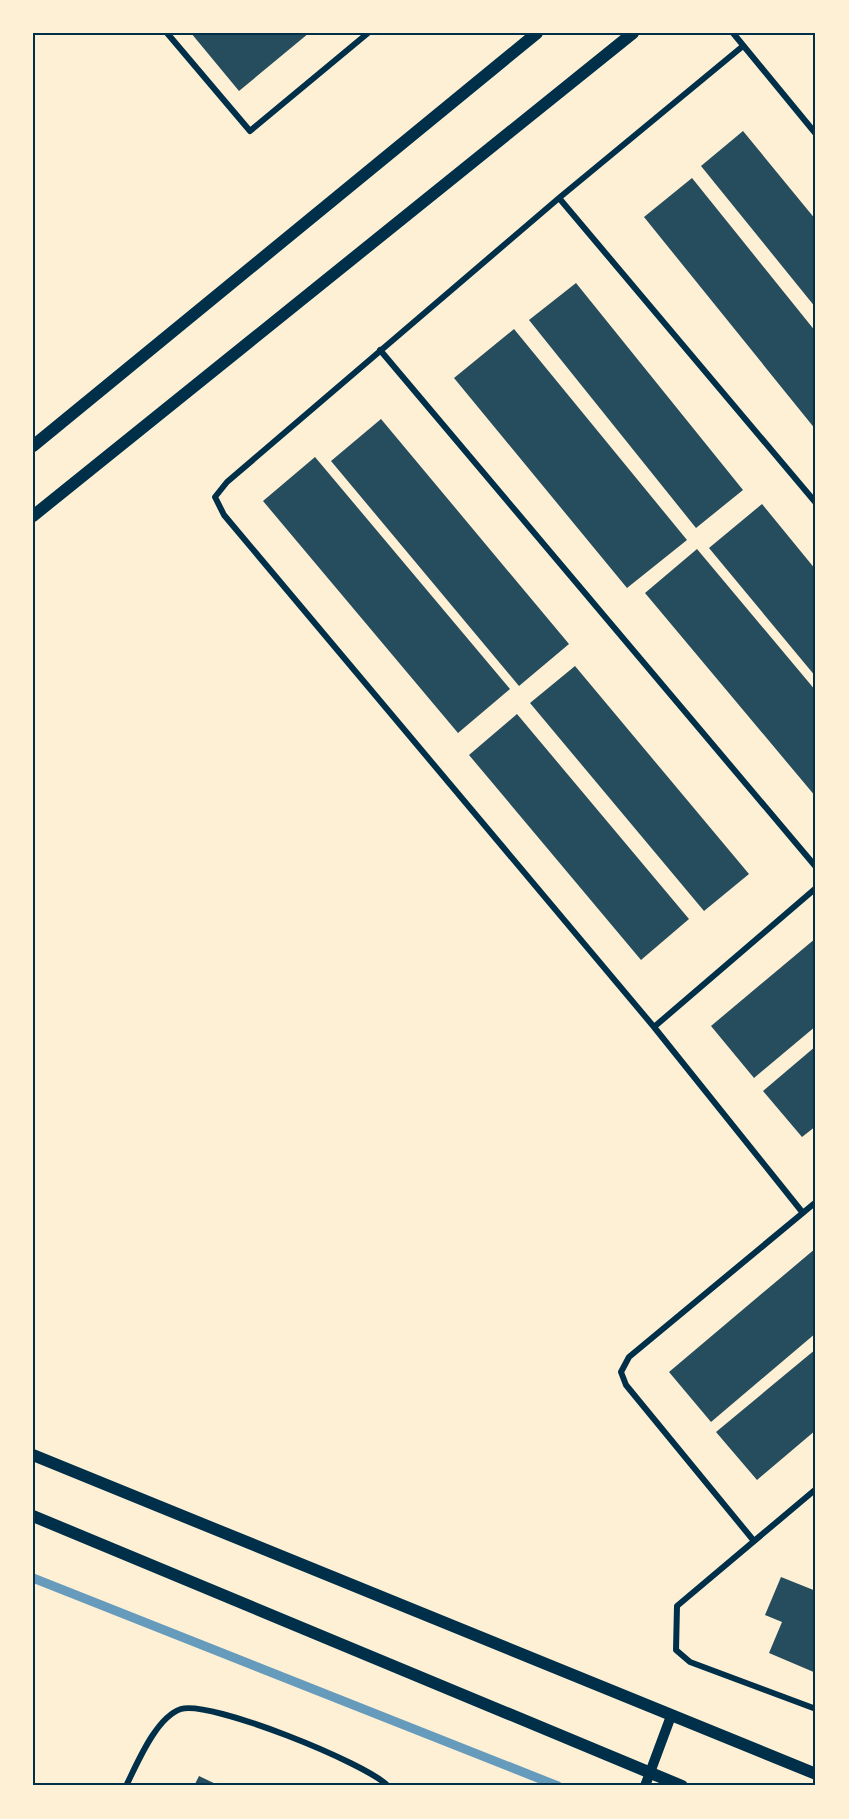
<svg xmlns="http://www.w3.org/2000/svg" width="849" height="1819" viewBox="0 0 849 1819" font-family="Rubik,sans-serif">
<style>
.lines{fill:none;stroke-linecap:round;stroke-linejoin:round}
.stream{stroke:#669bbc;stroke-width:9}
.building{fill:#264d5e}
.minor{stroke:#003049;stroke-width:6}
.tertiary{stroke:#003049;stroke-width:10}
.secondary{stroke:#003049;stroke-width:12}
.neatline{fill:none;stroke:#003049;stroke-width:2}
</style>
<rect width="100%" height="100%" fill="#fdf0d5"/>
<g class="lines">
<path class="stream" d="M33,1578L558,1786"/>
</g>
<path class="building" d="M191,33H309L239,91Z
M743,131L816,220V308L701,166Z
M692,178L816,332V430L644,217Z
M576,283L743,490L696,528L529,320Z
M514,329L687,540L627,588L454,378Z
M381,419L569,644L519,686L331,461Z
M315,457L510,689L458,733L263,501Z
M762,504L816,570V677L709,548Z
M697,549L816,691V797L645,593Z
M575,666L749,874L704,911L530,703Z
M517,714L689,919L641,960L469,755Z
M816,938V1026L754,1078L711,1026Z
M816,1046V1126L802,1137L763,1091Z
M816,1248V1333L711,1422L669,1372Z
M816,1349V1430L757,1480L716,1432Z
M781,1577L816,1591V1673L769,1653L782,1622L765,1615Z
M199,1776L220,1786H194Z"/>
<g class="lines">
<path class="minor" d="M167,33L250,131L368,33
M733,33L816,134
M743,46L559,198L227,482L215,497L224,515L654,1027L803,1213
M559,198L816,503
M380,350L816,867
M654,1027L816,888
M816,1489L677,1606L676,1650L690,1662L816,1709
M754,1541L626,1385L621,1372L629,1357L816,1202
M126,1786C137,1764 156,1717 181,1709C210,1700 366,1763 388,1786"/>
<path class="tertiary" d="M645,1786L671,1716"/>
<path class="secondary" d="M33,446L537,33
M33,516L633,33
M33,1455L816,1774
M33,1516L682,1786"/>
</g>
<rect width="849" height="1819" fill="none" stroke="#fdf0d5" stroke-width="69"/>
<rect x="34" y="34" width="780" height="1750" class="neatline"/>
</svg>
